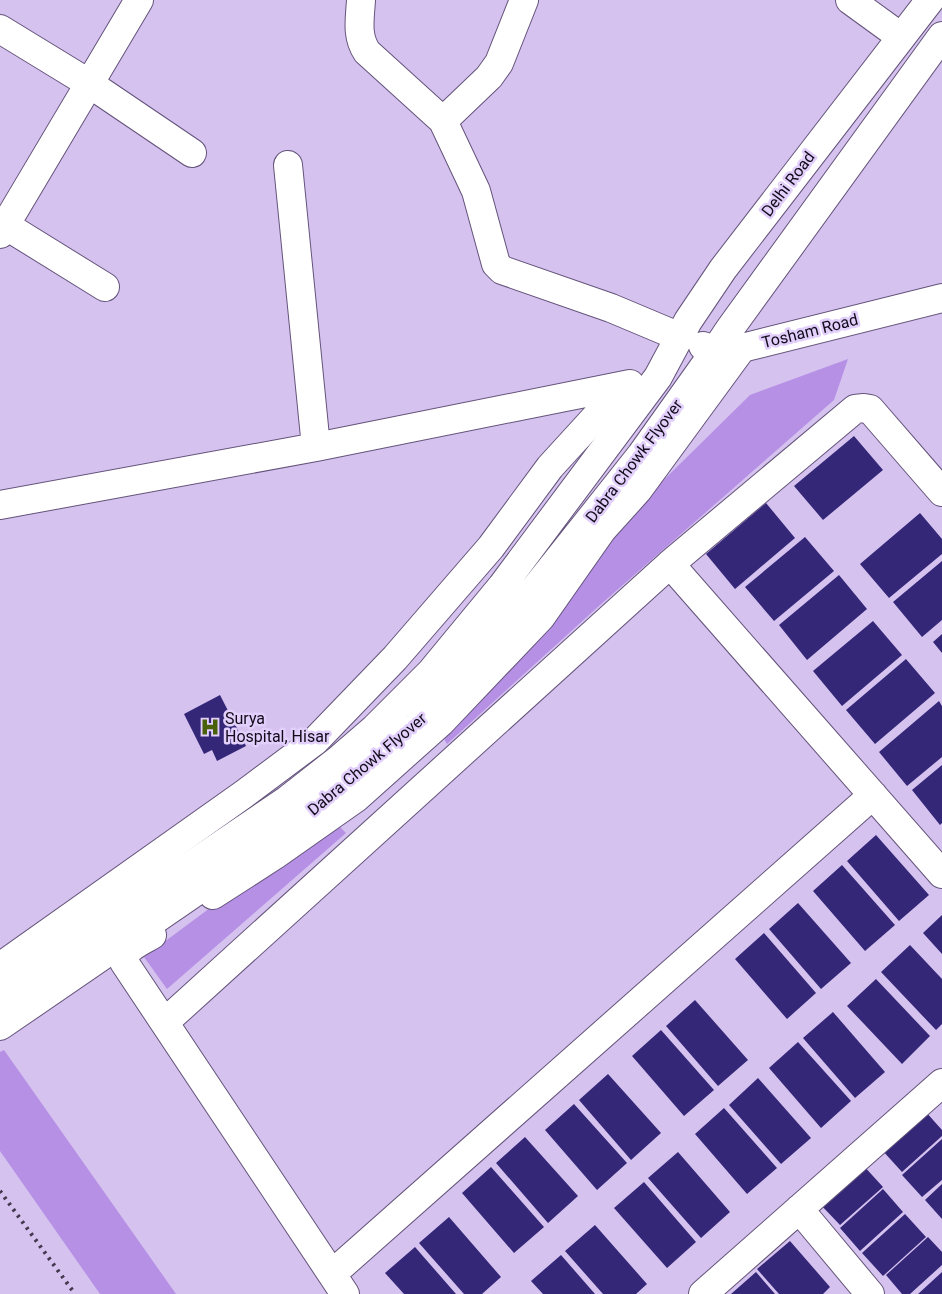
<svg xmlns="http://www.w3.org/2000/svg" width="942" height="1294" viewBox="0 0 942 1294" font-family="Roboto,sans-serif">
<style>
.green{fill:#b690e5}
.building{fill:#342778}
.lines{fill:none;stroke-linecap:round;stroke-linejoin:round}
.minor-casing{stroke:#64537a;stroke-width:30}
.major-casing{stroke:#64537a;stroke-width:30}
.minor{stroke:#fff;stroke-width:28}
.major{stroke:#fff;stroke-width:28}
.rail{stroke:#42384e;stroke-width:4;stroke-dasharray:2.5 5;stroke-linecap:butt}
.labels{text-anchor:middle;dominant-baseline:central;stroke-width:5;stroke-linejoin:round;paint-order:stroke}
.street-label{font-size:16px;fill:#120b1a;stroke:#e2cffc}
.poi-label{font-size:16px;fill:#120b1a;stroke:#e2cffc;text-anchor:start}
</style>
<rect width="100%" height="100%" fill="#d5c2ef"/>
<path class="green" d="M848,359L834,400L600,605L447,744L442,735L619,524L750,395Z
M331,818L346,833L167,989L144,957Z
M4,1050L176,1294H100L0,1151V1052Z"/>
<path class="building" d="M854,436L883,470L823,520L794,486Z
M766,503L795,538L735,589L706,554Z
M920,513L942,539V554L889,598L860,564Z
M805,537L834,571L774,621L745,587Z
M942,561V620L922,637L893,602Z
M839,575L867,609L807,660L779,625Z
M873,621L902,655L842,706L813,671Z
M942,634V653L933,642Z
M906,659L935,693L875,744L846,710Z
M220,695L246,746L217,761L212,750L204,754L184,714Z
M939,701L942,706V757L907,786L879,752Z
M942,765V823L940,825L912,790Z
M876,835L929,895L899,921L847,861Z
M842,865L895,925L865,951L813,891Z
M798,903L851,963L821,989L769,929Z
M942,915V954L923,933Z
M764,933L816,993L787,1019L735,959Z
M910,945L942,979V1024L936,1030L881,972Z
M876,979L930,1036L902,1064L847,1006Z
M695,1000L748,1060L718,1086L666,1026Z
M833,1012L885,1072L855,1098L803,1038Z
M661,1030L714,1090L684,1116L632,1056Z
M798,1042L851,1101L821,1128L769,1068Z
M608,1074L661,1133L631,1160L579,1100Z
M758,1078L811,1138L781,1164L729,1105Z
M574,1104L627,1163L597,1190L545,1130Z
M724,1108L777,1168L747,1194L695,1134Z
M925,1111L942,1130V1136L902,1172L882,1150Z
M525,1137L578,1196L548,1223L496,1163Z
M942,1139V1180L922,1197L902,1175Z
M678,1152L730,1212L701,1238L648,1178Z
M862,1164L883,1187L840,1225L819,1203Z
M491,1167L544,1227L514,1253L462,1193Z
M644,1182L696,1242L667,1268L614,1208Z
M942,1184V1219L925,1200Z
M883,1189L903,1212L860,1251L840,1228Z
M905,1214L926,1237L883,1276L862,1253Z
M449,1217L501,1277L482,1294H464L419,1243Z
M595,1225L647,1284L636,1294H603L565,1251Z
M928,1237L942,1252V1265L910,1294H902L886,1275Z
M790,1241L830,1287L823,1294H779L757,1269Z
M415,1247L456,1294H404L385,1273Z
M561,1255L595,1294H543L531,1281Z
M756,1272L775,1294H731Z
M942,1272V1294H918Z"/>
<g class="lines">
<g class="minor-casing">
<path id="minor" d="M361,0C360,18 356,36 367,52L443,121L476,191L496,264L502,270L611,308L680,337
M850,0L901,37
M0,29L90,84L192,153
M443,121L489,77L499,63L524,0
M288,165L316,447
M0,222L105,287
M0,234L139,0
M0,505L316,447L630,384
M670,564L942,874
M213,895L275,855L356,798L441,722L541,617L602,530L638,490L742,348
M152,935C142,941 122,949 124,962L345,1294
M0,967L244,794L315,741L395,658L491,547L550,467L624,386
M165,1022L670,564L855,409L864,408L870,409L942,492
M799,1209L870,1294
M332,1274L873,795
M703,1294L942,1083"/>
</g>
<g class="major-casing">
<path id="major" d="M703,346L715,351L742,348L942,298
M0,995L287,800L338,760L375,728L431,672L502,586L658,377L688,321L723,269L930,0
M0,1026L303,818L417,726L522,605L641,455L715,351L729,330L942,36"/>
</g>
<use href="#minor" class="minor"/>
<use href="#major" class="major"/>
<path class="rail" d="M0,1191L75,1294"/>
</g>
<defs>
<g id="hospital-bare" transform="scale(1.5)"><path d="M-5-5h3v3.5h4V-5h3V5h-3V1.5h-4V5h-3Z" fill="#4a610c" stroke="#e2cffc" stroke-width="2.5" paint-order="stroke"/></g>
</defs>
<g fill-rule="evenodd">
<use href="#hospital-bare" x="210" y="727"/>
</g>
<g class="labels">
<g class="street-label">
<text transform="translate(788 184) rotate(-53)">Delhi Road</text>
<text transform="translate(810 331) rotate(-14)">Tosham Road</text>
<text transform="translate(634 461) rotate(-53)">Dabra Chowk Flyover</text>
<text transform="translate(367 764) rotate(-40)">Dabra Chowk Flyover</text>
</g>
<g class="poi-label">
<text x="225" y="718">Surya<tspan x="225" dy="18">Hospital, Hisar</tspan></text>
</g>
</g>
</svg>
